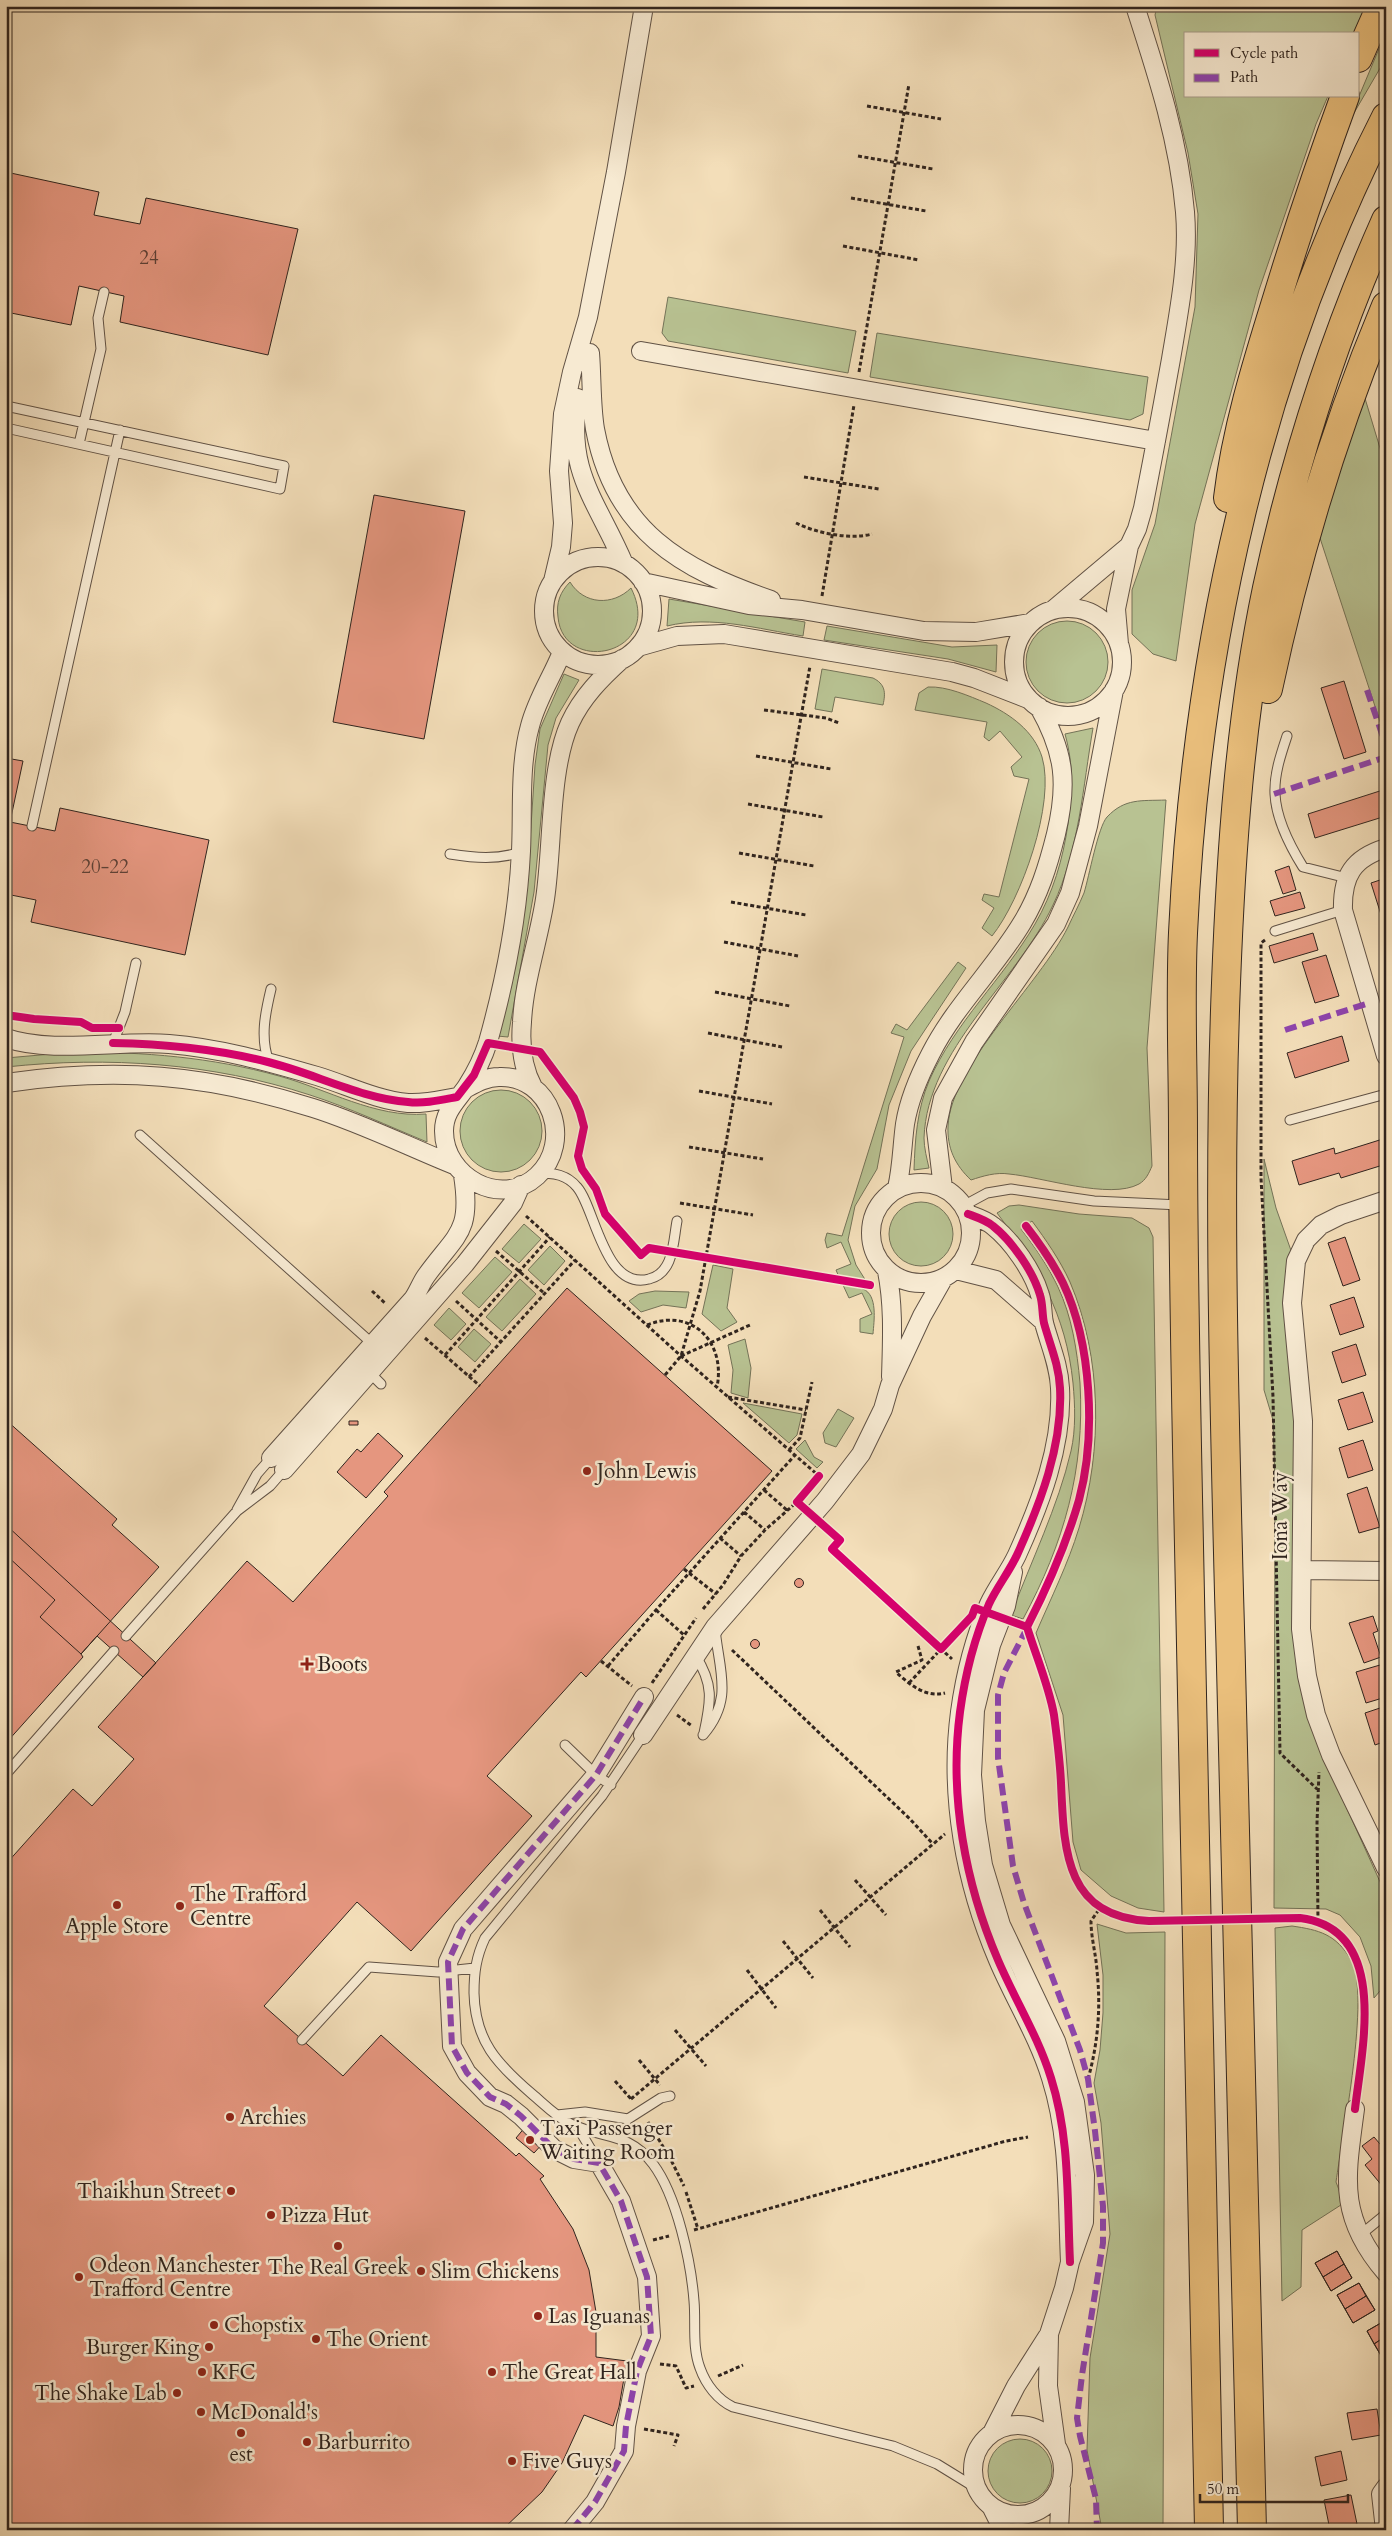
<svg xmlns="http://www.w3.org/2000/svg" width="1392" height="2536" viewBox="0 0 1392 2536" font-family="Cardo,serif">
<style>
.green{fill:#b8c292;stroke:#747358}
.building{fill:#e5967f;stroke:#30241e}
.lines{fill:none;stroke-linecap:round;stroke-linejoin:round}
.lane-casing{stroke:#615245;stroke-width:11}
.street-casing{stroke:#615245;stroke-width:20}
.highway-casing{stroke:#30241e;stroke-width:30}
.path{stroke:#30241e;stroke-width:3;stroke-dasharray:4 2.5;stroke-linecap:butt}
.lane{stroke:#f7ead2;stroke-width:9}
.street{stroke:#f7ead2;stroke-width:18}
.highway{stroke:#eabf7c;stroke-width:28}
.quiet{stroke:#8e44ad;stroke-width:6;stroke-dasharray:12 6;stroke-linecap:butt}
.cycleway-casing{stroke:#f7ead2;stroke-width:11}
.cycleway{stroke:#d6006c;stroke-width:8}
.poi-dot{fill:#8f2418;stroke:#f7ead2;stroke-width:2}
.labels{text-anchor:middle;dominant-baseline:central;stroke-width:5;stroke-linejoin:round;paint-order:stroke}
.number-label{font-size:19px;fill:#5d4036}
.poi-label{font-size:21px;fill:#30241e;stroke:#f7ead2;text-anchor:start}
.street-label{font-size:21px;fill:#30241e;stroke:#f7ead2}
</style>
<rect width="100%" height="100%" fill="#f3deb9"/>
<filter id="stains"><feTurbulence type="fractalNoise" baseFrequency=".004" numOctaves="4"/><feColorMatrix values="0 0 0 0 .2 0 0 0 0 .09 0 0 0 0 .02 0 0 0 .5 -.17"/></filter>
<radialGradient id="worn" r=".72"><stop offset=".6" stop-color="#630" stop-opacity="0"/><stop offset="1" stop-color="#630" stop-opacity=".3"/></radialGradient>
<path class="green" d="M1157,6H1367L1355,34H1186V96H1328L1316,124L1259,290L1195,524L1176,661L1153,654L1132,634V590L1155,524L1195,307L1198,214L1188,153L1155,15Z
M1386,32V58L1347,125Z
M668,297L856,331L848,373L668,341L662,333Z
M877,333L1148,377L1143,414L1130,420L870,377Z
M1364,395L1386,468V740L1319,535Z
M570,582C584,605 613,606 631,588C665,655 563,676 558,617C556,603 560,592 570,582Z
M669,599L805,622L803,636C758,629 712,615 667,626Z
M1026 662a41 41 0 1 1 82 0a41 41 0 1 1-82 0Z
M827,626L952,647L997,645L996,672L948,659L824,640Z
M822,669L873,678C885,684 886,692 883,705L835,697L832,712L815,709Z
M564,674L579,680L556,718L548,745L534,892L508,1037L497,1036L529,857L535,765L540,729Z
M928,687C947,686 969,696 986,703C1010,714 1034,731 1042,757C1056,803 1021,900 992,936L982,928L994,908L982,900L984,894L999,897L1029,779L1014,776L1011,767L1022,757L1000,731L989,741L984,737L987,722L915,710L919,693Z
M1093,728C1083,786 1079,851 1053,905C1017,982 927,1049 924,1138C924,1148 927,1159 929,1168L914,1170C915,1139 917,1110 929,1081C955,1022 1003,979 1035,924C1053,893 1063,859 1068,824C1072,789 1074,767 1065,734Z
M1166,800L1147,1048L1152,1166C1149,1173 1146,1180 1139,1184C1110,1200 1042,1177 1009,1174C996,1172 983,1176 971,1180C955,1165 947,1148 948,1126C951,1065 1040,984 1068,927C1073,916 1079,905 1084,893C1089,877 1098,827 1107,817C1125,798 1141,801 1166,800Z
M958,962L966,968L911,1051L889,1105L877,1169L855,1206L848,1240L856,1265L866,1281L839,1277L836,1270L851,1264L841,1242L827,1248L825,1240L827,1233L842,1236L904,1037L891,1033L896,1024L907,1030Z
M74,1052C144,1052 211,1057 279,1076C327,1089 375,1118 426,1114L427,1142C388,1126 350,1108 310,1095C212,1063 109,1056 6,1067V1058Z
M460 1131a41 41 0 1 1 82 0a41 41 0 1 1-82 0Z
M1264,1159L1276,1208L1294,1259L1299,1419L1297,1634L1330,1771L1386,1895V1984L1374,1998L1371,1966L1360,1937L1340,1915L1326,1909L1274,1908L1275,1485L1273,1420L1264,1390Z
M889 1234a32 32 0 1 1 64 0a32 32 0 1 1-64 0Z
M1019,1205L1079,1214L1132,1218L1149,1228L1153,1237L1164,1912L1138,1908L1111,1896L1081,1870L1073,1842L1063,1715L1036,1633C1051,1598 1068,1564 1079,1528C1103,1450 1102,1357 1070,1282C1060,1260 1046,1240 1032,1221L1021,1229C1035,1247 1048,1266 1058,1287C1072,1317 1077,1350 1080,1383C1085,1470 1064,1543 1023,1619L1011,1615C1031,1561 1058,1507 1071,1451C1076,1429 1075,1405 1073,1383C1066,1314 1038,1267 997,1213L1009,1206Z
M524,1224L541,1239L519,1263L502,1249Z
M550,1246L565,1261L544,1285L528,1270Z
M495,1257L512,1272L479,1308L462,1293Z
M713,1265L733,1269L727,1308L737,1322L721,1331L702,1314Z
M520,1279L536,1294L502,1331L486,1317Z
M843,1285C849,1286 857,1286 863,1289C878,1295 874,1321 873,1334L860,1332V1319L872,1314L862,1293L849,1298Z
M655,1291L689,1292L686,1308L663,1305L641,1312L629,1301L639,1294Z
M449,1308L466,1324L451,1340L434,1325Z
M474,1329L491,1344L475,1362L458,1347Z
M745,1339L751,1368L748,1398L731,1393L733,1370L728,1345Z
M743,1403L802,1414L797,1435L789,1443Z
M838,1409L854,1418L836,1447L825,1443L823,1433Z
M805,1440L814,1457L823,1462L817,1468L796,1449Z
M1097,1924L1126,1933L1165,1932L1163,2530H1102L1087,2450L1090,2358L1110,2234L1101,2123L1094,2083L1100,2050L1103,2013V1975Z
M1292,1926C1319,1930 1336,1934 1351,1960C1371,1993 1342,2138 1336,2182L1344,2203L1302,2230L1301,2287L1282,2301L1275,1928Z
M988 2471a32 32 0 1 1 64 0a32 32 0 1 1-64 0Z"/>
<path class="building" d="M6,172L99,192L94,215L140,224L146,198L298,229L268,355L120,322L124,296L79,286L71,325L6,312Z
M374,495L465,511L424,739L333,722Z
M1344,681L1366,752L1344,759L1321,688Z
M6,758L23,761L10,822L55,831L60,808L209,840L185,955L31,922L36,900L6,894Z
M1386,789V816L1315,838L1308,814Z
M1289,866L1296,890L1283,894L1275,871Z
M1386,878V921H1383L1371,883Z
M1300,892L1305,908L1275,916L1270,901Z
M1313,933L1318,950L1274,963L1269,946Z
M1326,955L1339,996L1315,1003L1302,962Z
M1342,1036L1349,1061L1295,1078L1287,1053Z
M1386,1138V1160L1383,1165L1341,1178L1339,1173L1299,1185L1292,1161L1334,1148L1335,1154Z
M1345,1237L1360,1280L1343,1286L1328,1243Z
M567,1288L772,1471L586,1677L581,1672L487,1776L532,1816L411,1951L357,1902L264,2006L343,2076L381,2035L516,2156L519,2153L544,2176L540,2179L573,2229L589,2270L596,2312V2357L627,2361L619,2407L613,2426L584,2415L562,2463L542,2492L502,2530H6V1864L73,1789L92,1806L134,1759L98,1727L247,1561L293,1602L388,1496L384,1492Z
M1354,1297L1364,1327L1340,1335L1330,1305Z
M1356,1344L1366,1375L1342,1383L1332,1352Z
M1363,1392L1373,1422L1348,1430L1338,1400Z
M6,1420L117,1519L112,1525L159,1567L81,1654L83,1657L6,1743Z
M349,1421H358V1425H349Z
M378,1433L403,1456L366,1498L337,1472L357,1449L361,1452Z
M1363,1440L1373,1470L1348,1478L1339,1448Z
M1367,1487L1380,1527L1359,1533L1347,1494Z
M6,1525L156,1663L143,1677L97,1636L81,1654L40,1617L55,1600L6,1555Z
M794.5 1583a4.5 4.5 0 1 1 9 0a4.5 4.5 0 1 1-9 0Z
M1373,1616L1378,1631L1373,1633L1381,1657L1364,1663L1349,1623Z
M750.5 1644a4.5 4.5 0 1 1 9 0a4.5 4.5 0 1 1-9 0Z
M1380,1665L1386,1683V1697L1366,1703L1356,1672Z
M1386,1706V1741L1375,1745L1365,1713Z
M526,2126L544,2142L534,2153L516,2138Z
M1374,2137L1386,2151V2185L1383,2187L1365,2165L1372,2159L1362,2146Z
M1337,2251L1352,2278L1331,2291L1315,2263Z
M1337,2251L1344,2264L1323,2277L1315,2263Z
M1344,2264L1352,2278L1331,2291L1323,2277Z
M1359,2283L1375,2310L1353,2323L1337,2295Z
M1359,2283L1366,2296L1345,2309L1337,2295Z
M1366,2296L1375,2310L1353,2323L1345,2309Z
M1386,2320V2357L1383,2359L1367,2331Z
M1386,2320V2336L1374,2344L1367,2331Z
M1386,2336V2357L1383,2359L1374,2344Z
M1377,2409L1381,2435L1352,2440L1347,2413Z
M1341,2451L1347,2480L1321,2486L1315,2457Z
M1351,2495L1357,2524L1330,2530L1324,2500Z"/>
<g class="lines">
<g class="lane-casing">
<path id="lane" d="M6,406L284,466L280,489L6,428
M79,444L101,349L98,318L104,292
M1287,736C1281,754 1274,774 1275,794C1276,818 1290,846 1303,867L1347,878
M32,826L120,430
M450,854C475,858 497,860 521,852
M1275,931L1343,910
M113,1043L125,1012L136,963
M269,1062C260,1038 265,1014 271,989
M1290,1120L1386,1094
M140,1135L375,1346
M539,1175C553,1171 568,1176 577,1187C595,1207 604,1291 649,1279C674,1273 673,1242 677,1221
M963,1206L987,1193L1011,1189L1094,1201L1180,1205
M369,1372L381,1384
M237,1510L257,1474L271,1458
M126,1636L237,1511L270,1486L284,1470
M695,1655C714,1684 711,1701 704,1733
M643,1735L602,1796L485,1938C476,1957 474,1973 474,1993C475,2041 497,2064 532,2094C544,2104 556,2117 571,2124C603,2139 629,2132 653,2164C677,2196 691,2262 694,2301C696,2323 692,2347 700,2368C706,2385 718,2400 733,2407L893,2446L937,2464L976,2488
M703,1735C734,1699 719,1671 715,1629
M565,1745L596,1775L611,1785
M6,1774L114,1651
M302,2040L369,1967L438,1972L475,1968
M557,2115L585,2112L628,2119L661,2098L670,2096
M577,2126L599,2163
M1359,2236L1386,2214"/>
</g>
<g class="street-casing">
<path id="street" d="M641,351L1156,441
M590,353C592,378 591,405 595,429C614,531 681,569 771,600
M578,398C565,472 598,502 624,564
M544 611a54 54 0 1 1 108 0a54 54 0 1 1-108 0Z
M553,581L561,547L563,523L559,471L563,414L572,372L588,317L616,172L644,6
M643,582L749,605L802,610L924,631L976,632L1030,623
M1014 662a54 54 0 1 1 108 0a54 54 0 1 1-108 0Z
M1053,610L1129,546
M1119,644L1116,609L1129,546L1137,529L1143,508C1153,458 1162,409 1171,359C1179,311 1189,261 1185,212C1179,141 1157,74 1135,6
M638,647L677,636L724,634L952,672L974,678L1028,699
M1386,848C1353,858 1342,876 1343,910L1386,1056
M6,1038C52,1054 119,1040 169,1044C219,1048 269,1062 317,1076C347,1085 376,1100 408,1103C424,1104 441,1100 457,1097
M6,1083C117,1067 206,1074 313,1108C361,1123 407,1146 454,1165
M533,1087C522,1067 520,1045 522,1022C524,981 539,939 545,899C553,847 549,769 570,723C582,697 601,678 622,659
M465,1089C476,1083 486,1077 499,1077C551,1075 574,1142 537,1176C501,1209 444,1177 444,1131C444,1111 457,1101 467,1086C476,1072 483,1058 488,1042C505,981 518,914 521,851C523,810 519,765 530,726C537,699 552,677 562,652
M871 1233a50 50 0 1 1 100 0a50 50 0 1 1-100 0Z
M897,1188C902,1167 902,1146 905,1124C909,1099 919,1076 931,1053C955,1006 995,968 1022,923C1039,895 1048,866 1056,834C1068,784 1065,753 1039,707
M943,1188L936,1130L943,1098L974,1042L1056,924L1070,893L1088,826L1114,690
M1386,1200L1341,1215L1321,1225L1306,1240L1296,1261L1292,1303L1303,1421L1301,1629L1307,1676L1316,1715L1331,1755L1386,1868
M968,1214C976,1217 986,1220 993,1226C1012,1241 1033,1271 1040,1295C1043,1304 1042,1314 1044,1323C1050,1345 1059,1365 1060,1388C1063,1445 1040,1504 1017,1555C1009,1572 997,1587 989,1604C974,1639 965,1675 960,1712C949,1796 965,1883 998,1960C1015,2000 1038,2036 1051,2078C1070,2138 1067,2199 1070,2262
M956,1270L996,1280L1044,1322
M887,1271C894,1307 892,1341 891,1377
M271,1458L413,1299C418,1292 421,1283 426,1276C457,1233 472,1233 463,1175
M284,1470L465,1264L513,1203L521,1185
M1303,1570L1386,1571
M643,1735L715,1627L825,1501L861,1454L883,1409L890,1385L922,1316L943,1279
M1355,2109C1346,2178 1337,2216 1386,2273
M1049,2334L1048,2386L1056,2444
M973 2470a45 45 0 1 1 90 0a45 45 0 1 1-90 0Z
M992,2433L1016,2386L1049,2334L1064,2288L1070,2262L1084,2222L1085,2175L1075,2102L1056,2041L1001,1925L983,1865L976,1821L972,1775L975,1710L991,1645L1006,1606L1013,1572
M992,2508L1003,2530
M572,2530L595,2502L624,2451L626,2426L637,2371L651,2336L647,2277L621,2201L599,2163L574,2159L554,2149L521,2116L506,2104L490,2097L467,2073L452,2046L448,1962L463,1929L596,1775L644,1697
M1059,2530L1061,2488
M1385,2530L1381,2494L1386,2487"/>
</g>
<g class="highway-casing">
<path id="highway" d="M1358,58L1381,6
M1228,498C1236,431 1256,366 1276,302C1297,233 1320,164 1345,96
M1268,689C1296,557 1334,430 1386,306
M1209,2530C1203,2219 1198,1908 1190,1596C1187,1441 1183,1285 1183,1130C1183,1065 1180,998 1183,933C1196,652 1257,369 1386,117
M1252,2530C1245,2217 1238,1905 1229,1593C1224,1390 1218,1186 1226,983C1231,851 1240,717 1267,588C1294,462 1334,337 1386,220"/>
</g>
<path class="path" d="M867,106L941,119
M858,156L933,169
M851,198L926,211
M843,246L919,260
M859,372L909,84
M804,477L879,489
M796,523C816,533 850,540 872,534
M822,596L854,405
M764,710L826,718L839,723
M756,756L831,769
M748,804L823,817
M739,853L814,866
M731,902L806,915
M1265,940L1261,943V1178L1273,1397L1280,1753L1317,1789
M724,942L798,956
M715,992L790,1006
M708,1033L782,1047
M699,1091L772,1104
M689,1147L763,1159
M680,1203L753,1215
M526,1216L681,1356L819,1476
M496,1251L544,1293
M372,1291L386,1304
M456,1301L501,1342
M647,1325C692,1307 726,1342 717,1387
M425,1338L480,1386
M445,1355L550,1237
M681,1356L750,1325
M665,1375L681,1356L700,1291L810,666
M469,1377L575,1260
M728,1397L806,1410
M789,1450L800,1438L812,1382
M764,1490L788,1511
M744,1512L765,1530
M720,1538L741,1556
M684,1569L716,1594
M703,1609L723,1585L741,1556L765,1530L797,1502
M656,1610L684,1635
M918,1646L922,1660L896,1672C909,1684 925,1698 945,1693
M732,1650L910,1819L933,1844
M601,1661L632,1686
M608,1666L656,1610L795,1455
M652,1683L696,1618
M909,1683L941,1649L952,1659
M677,1715L692,1726
M855,1880L886,1915
M820,1910L850,1947
M1318,1922L1317,1823L1319,1772
M783,1941L813,1978
M747,1970L776,2008
M675,2030L706,2066
M639,2060L660,2085
M1088,2079C1098,2044 1101,2007 1097,1971C1096,1954 1091,1938 1091,1921L1100,1908
M615,2081L631,2099
M631,2099L945,1834
M648,2122L670,2158L684,2186
M686,2192L698,2229
M694,2230L1006,2141L1028,2137
M653,2240L669,2236
M660,2364L676,2366L686,2388L694,2386
M718,2376L743,2365
M644,2429L678,2435L674,2446"/>
<use href="#lane" class="lane"/>
<use href="#street" class="street"/>
<use href="#highway" class="highway"/>
<path class="quiet" d="M1367,690L1386,746
M1274,794L1386,757
M1285,1030L1369,1003
M1027,1628L1004,1673L998,1695V1758L1013,1866L1024,1903L1080,2050L1088,2079L1095,2131L1103,2206V2243L1082,2375L1077,2418L1080,2436L1096,2499L1097,2530
M572,2530L595,2502L624,2451L626,2426L637,2371L651,2336L647,2277L621,2201L599,2163L574,2159L554,2149L521,2116L506,2104L490,2097L467,2073L452,2046L448,1962L463,1929L596,1775L644,1697"/>
<g class="cycleway-casing">
<path id="cycleway" d="M6,1015L34,1019L81,1022L92,1028H119
M113,1043C166,1044 217,1049 268,1062C313,1073 363,1099 408,1102C424,1104 441,1100 457,1097L474,1075L488,1043L540,1052L574,1098L580,1112L584,1127L578,1156L582,1169L596,1189L605,1214L641,1255L649,1248L870,1285
M968,1214C976,1217 986,1220 993,1226C1012,1241 1033,1271 1040,1295C1043,1304 1042,1314 1044,1323C1050,1345 1059,1365 1060,1388C1063,1445 1040,1504 1017,1555C1009,1572 997,1587 989,1604C974,1639 965,1675 960,1712C949,1796 965,1883 998,1960C1015,2000 1038,2036 1051,2078C1070,2138 1067,2199 1070,2262
M1026,1226C1040,1244 1053,1263 1063,1283C1092,1344 1096,1437 1079,1500C1066,1545 1048,1586 1027,1627C1036,1656 1049,1686 1054,1715C1057,1738 1060,1760 1061,1783C1064,1848 1064,1917 1149,1921L1300,1918C1390,1929 1362,2048 1355,2109
M819,1476L797,1502L840,1540L832,1549L941,1649L972,1616L975,1608L1027,1627"/>
</g>
<use href="#cycleway" class="cycleway"/>
</g>
<g class="poi-dot">
<circle cx="587" cy="1471" r="5"/>
<path d="M304.5 1656.5h5v5h5v5h-5v5h-5v-5h-5v-5h5z"/>
<circle cx="117" cy="1905" r="5"/>
<circle cx="180" cy="1906" r="5"/>
<circle cx="230" cy="2117" r="5"/>
<circle cx="530" cy="2140" r="5"/>
<circle cx="231" cy="2191" r="5"/>
<circle cx="271" cy="2215" r="5"/>
<circle cx="338" cy="2246" r="5"/>
<circle cx="421" cy="2271" r="5"/>
<circle cx="79" cy="2277" r="5"/>
<circle cx="538" cy="2316" r="5"/>
<circle cx="214" cy="2325" r="5"/>
<circle cx="316" cy="2339" r="5"/>
<circle cx="209" cy="2347" r="5"/>
<circle cx="202" cy="2372" r="5"/>
<circle cx="492" cy="2372" r="5"/>
<circle cx="177" cy="2393" r="5"/>
<circle cx="201" cy="2412" r="5"/>
<circle cx="241" cy="2433" r="5"/>
<circle cx="307" cy="2442" r="5"/>
<circle cx="512" cy="2461" r="5"/>
</g>
<g class="labels">
<g class="number-label">
<text x="149" y="258">24</text>
<text x="105" y="867">20-22</text>
</g>
<g class="poi-label">
<text x="597" y="1471">John Lewis</text>
<text x="317" y="1664">Boots</text>
<text x="190" y="1894">The Trafford<tspan x="190" dy="24">Centre</tspan></text>
<text x="117" y="1926" text-anchor="middle">Apple Store</text>
<text x="240" y="2117">Archies</text>
<text x="540" y="2128">Taxi Passenger<tspan x="540" dy="24">Waiting Room</tspan></text>
<text x="221" y="2191" text-anchor="end">Thaikhun Street</text>
<text x="281" y="2215">Pizza Hut</text>
<text x="89" y="2265">Odeon Manchester<tspan x="89" dy="24">Trafford Centre</tspan></text>
<text x="338" y="2267" text-anchor="middle">The Real Greek</text>
<text x="431" y="2271">Slim Chickens</text>
<text x="548" y="2316">Las Iguanas</text>
<text x="224" y="2325">Chopstix</text>
<text x="326" y="2339">The Orient</text>
<text x="199" y="2347" text-anchor="end">Burger King</text>
<text x="212" y="2372">KFC</text>
<text x="502" y="2372">The Great Hall</text>
<text x="167" y="2393" text-anchor="end">The Shake Lab</text>
<text x="211" y="2412">McDonald's</text>
<text x="317" y="2442">Barburrito</text>
<text x="241" y="2454" text-anchor="middle">est</text>
<text x="522" y="2461">Five Guys</text>
</g>
<g class="street-label">
<text transform="translate(1280 1516) rotate(-90)">Iona Way</text>
</g>
</g>
<rect width="1392" height="2536" fill="none" stroke="#f3deb9" stroke-width="25"/>
<rect x="8" y="8" width="1377" height="2521" fill="none" stroke="#30241e" stroke-width="2.5"/>
<rect x="12" y="12" width="1367" height="2511" fill="none" stroke="#30241e"/>
<rect x="1184" y="32" width="175" height="65" fill="#f7ead2" stroke="#a79b8a"/>
<rect x="1194" y="49" width="25" height="8" fill="#d6006c" stroke="#a79b8a"/>
<text x="1230" y="58" font-size="15" fill="#30241e">Cycle path</text>
<rect x="1194" y="74" width="25" height="8" fill="#8e44ad" stroke="#a79b8a"/>
<text x="1230" y="82" font-size="15" fill="#30241e">Path</text>
<path d="M1200 2494v8h148v-8" fill="none" stroke="#30241e" stroke-width="2.5"/>
<text x="1207" y="2494" font-size="15" fill="#30241e" stroke="#f7ead2" stroke-width="4" paint-order="stroke">50 m</text>
<rect width="100%" height="100%" filter="url(#stains)"/>
<rect width="100%" height="100%" fill="url(#worn)"/>
</svg>
